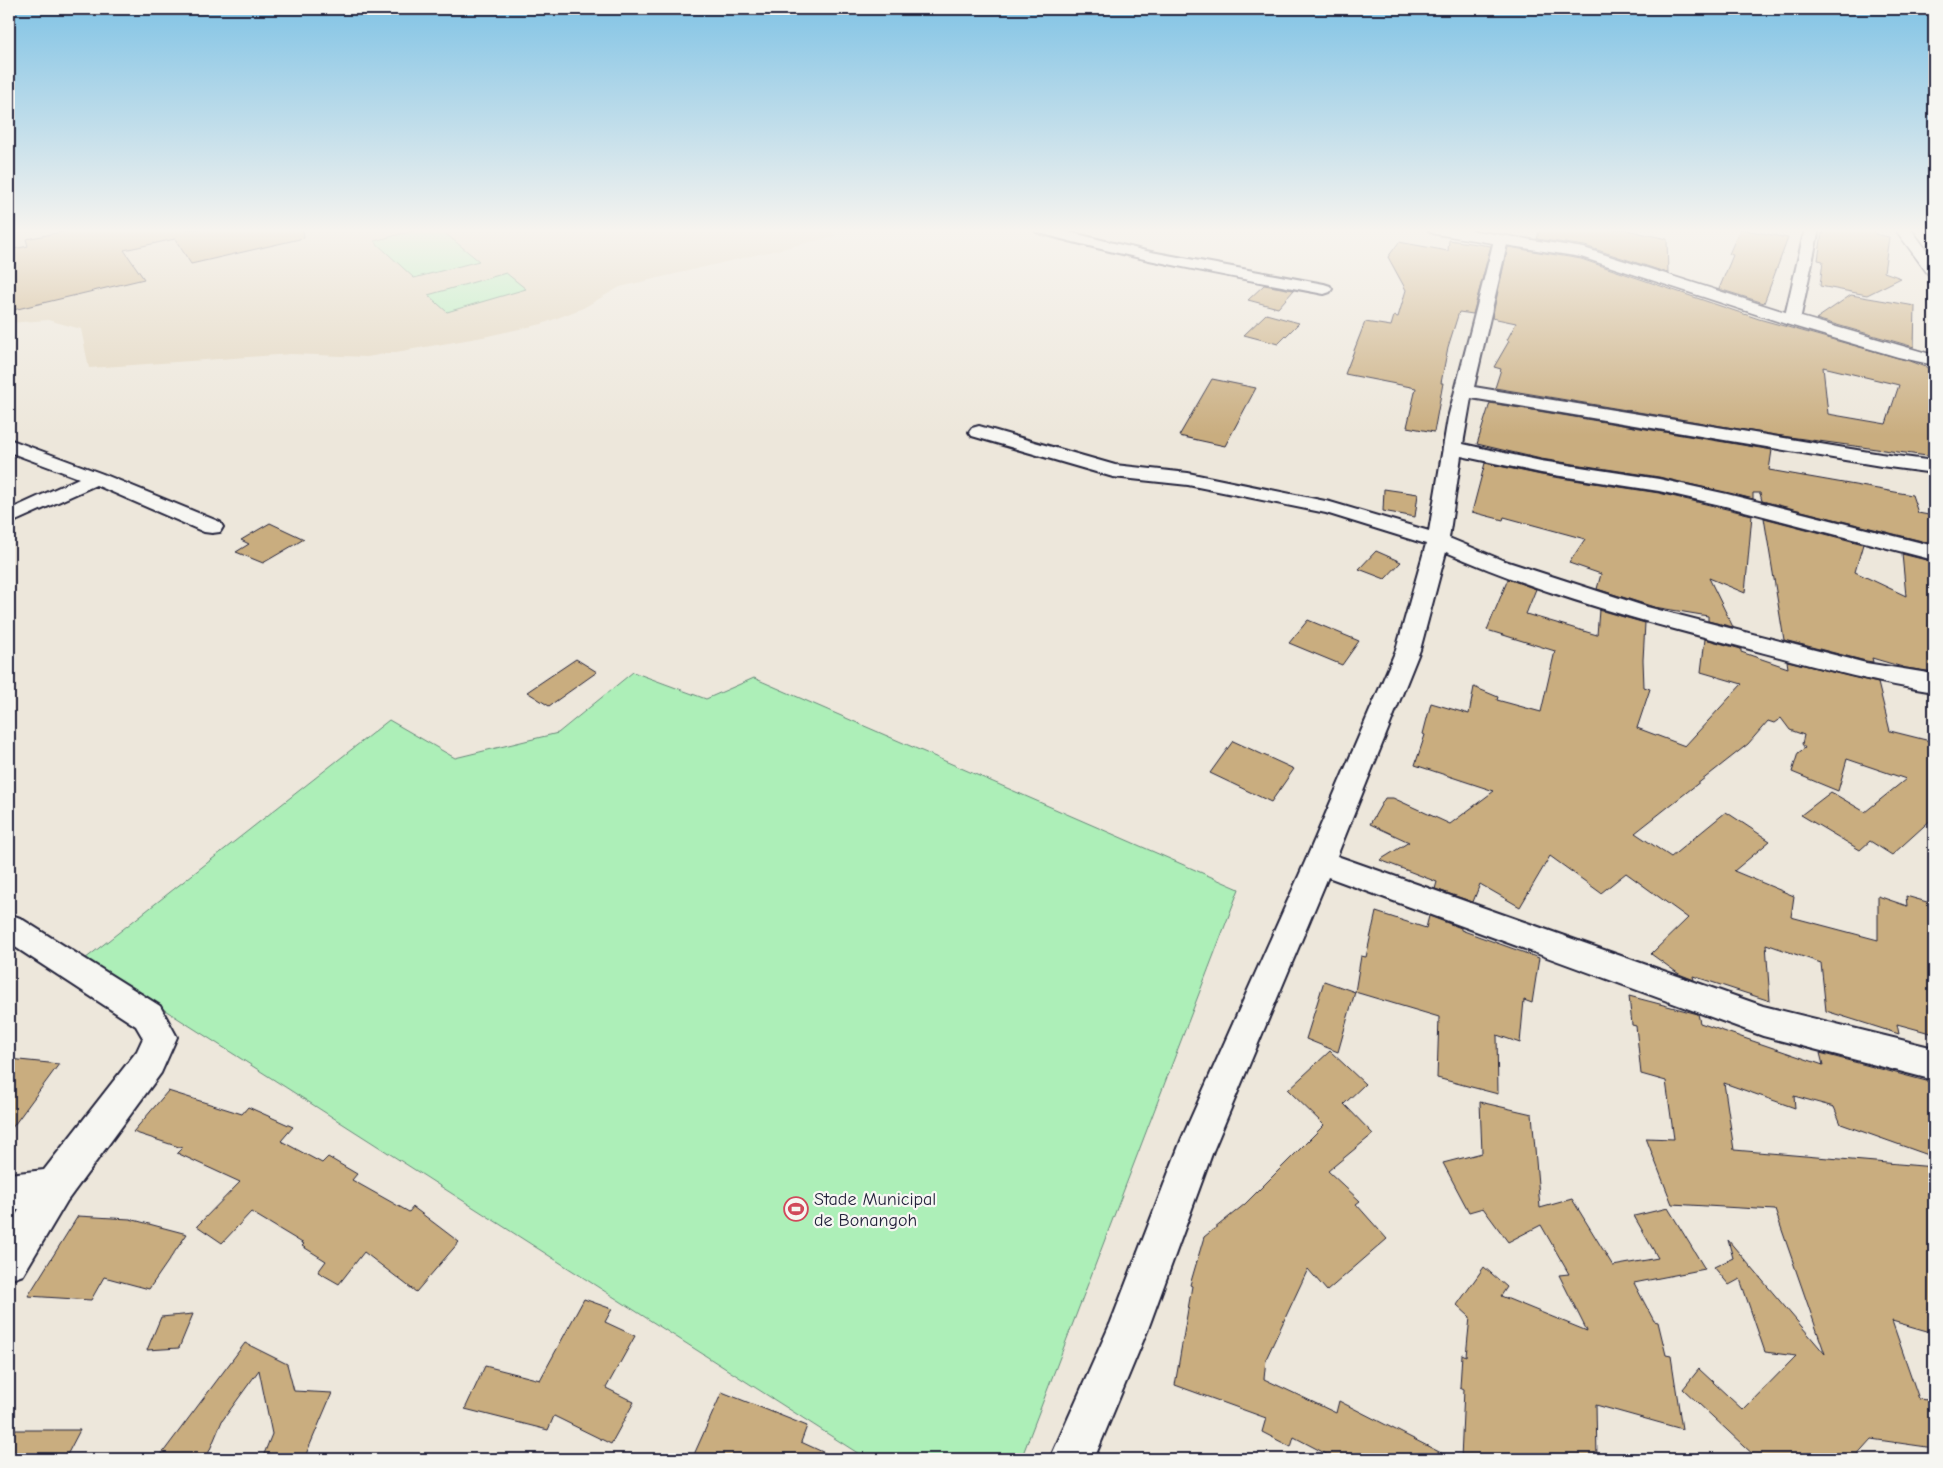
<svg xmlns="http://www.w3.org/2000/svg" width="1943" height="1468" viewBox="0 0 1943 1468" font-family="'Comic Neue',sans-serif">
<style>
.built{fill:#e2d6bf}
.green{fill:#adefb8;stroke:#68887a}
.building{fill:#c9ad7f;stroke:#22223b;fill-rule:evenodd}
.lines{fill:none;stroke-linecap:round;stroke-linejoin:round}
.minor-casing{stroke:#22223b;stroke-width:4}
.tertiary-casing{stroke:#22223b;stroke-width:3}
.trunk-casing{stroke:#22223b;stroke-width:3}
.minor{fill:#f6f6f2;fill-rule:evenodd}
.tertiary{fill:#f6f6f2;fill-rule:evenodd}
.trunk{fill:#f6f6f2;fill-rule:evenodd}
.labels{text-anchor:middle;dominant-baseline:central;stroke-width:4.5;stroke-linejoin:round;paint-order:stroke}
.near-poi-label{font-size:18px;fill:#22223b;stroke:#f6f6f2;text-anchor:start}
</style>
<rect width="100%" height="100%" fill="#ede7db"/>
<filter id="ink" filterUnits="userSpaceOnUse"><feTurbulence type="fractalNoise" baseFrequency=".02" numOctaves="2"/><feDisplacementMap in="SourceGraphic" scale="10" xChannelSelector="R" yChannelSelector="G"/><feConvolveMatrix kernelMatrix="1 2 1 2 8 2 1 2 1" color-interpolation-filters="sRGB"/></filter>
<g filter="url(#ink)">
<path class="built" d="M9,229H831L836,236L620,287L583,308L542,324L483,337L367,357L291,354L89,368L81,329L48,320L9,323Z"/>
<path class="green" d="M421,229H440L479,261L414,278L374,241Z
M506,273L526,289L447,312L428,295Z
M633,672L706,699L754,678L1239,889L1021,1459H867L85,959L389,720L455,758L558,733Z"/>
<path class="building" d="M77,229H303L304,238L191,264L175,239L124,250L144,279L9,311V250L28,246L26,239Z
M1540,229H1622L1667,239L1668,273L1585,246L1537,239Z
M1740,229L1788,238L1764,303L1719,289L1733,255L1729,254Z
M1824,229H1875V234L1889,237L1884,272L1901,278L1867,295L1820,286L1823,261L1818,260L1822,233L1824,234Z
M1449,240L1491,246L1473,314L1459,312L1448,347L1441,383H1443L1434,432L1407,427L1416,388L1345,374L1365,322L1391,326L1394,316L1398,317L1406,290L1388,257L1399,242L1448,251Z
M1508,247L1581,259L1759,319L1913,362L1934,370V457L1775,435L1495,388L1501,369L1494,367L1509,341L1507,340L1516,323L1492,318ZM1823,367L1899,385L1886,424L1828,414Z
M1264,285L1287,289L1294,290L1278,308L1248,300Z
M1851,295L1915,306L1914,347L1816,319Z
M1266,314L1299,323L1278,344L1244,335Z
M1212,379L1256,388L1225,446L1179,436Z
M1490,403L1772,450L1769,470L1912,495L1918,513L1934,516V544L1762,501L1760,493H1753V499L1659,477L1541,459L1477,444Z
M1485,463L1541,475L1659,493L1752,515L1745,593L1709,578L1733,627L1708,621V616L1654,607L1597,589L1601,574L1569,563L1585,539L1504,517L1503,520L1472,512Z
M1384,489L1418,494L1415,517L1383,511Z
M1764,518L1863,544L1855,572L1906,596L1902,554L1934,562V672L1906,668L1872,658L1873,662L1866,661L1784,640Z
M270,523L304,539L263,563L236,552L249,544L241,540Z
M1376,551L1401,562L1385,579L1359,569Z
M1508,579L1536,589L1526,614L1597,635L1599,610L1645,623L1643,660L1644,687L1650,689L1637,728L1685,746L1742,684L1701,672L1705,639L1741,649V652L1788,668L1787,661L1878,683L1890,731L1934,742V817L1892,855L1870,841L1860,850L1801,815L1831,792L1865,812L1906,779L1847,759L1838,791L1792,772L1798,753L1805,748L1802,744L1804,735L1790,730L1781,718L1774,723L1768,721L1748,744L1635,833L1671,857L1726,812L1770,841L1734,871L1794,896L1791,917L1878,940V896L1907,906L1906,896L1934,904V1034L1897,1024L1899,1034L1826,1011L1821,963L1766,944L1770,1001L1693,976L1694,980L1679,974L1651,954L1688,918L1626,873L1601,893L1550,856L1520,907L1480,884L1473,902L1435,889L1437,882L1380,860L1409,842L1370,824L1385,798H1393L1450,824L1494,791L1415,765L1425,735L1423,734L1431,703L1469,714L1474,687L1498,697L1497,700L1541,712L1555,651L1487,630Z
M1308,620L1359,641L1342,665L1289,643Z
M576,659L597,672L549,706L527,692Z
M1233,741L1294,769L1271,802L1210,773Z
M1376,912L1426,928L1429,916L1461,928V930L1539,958L1532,1003L1524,1000L1520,1043L1497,1035L1498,1094L1437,1078L1439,1017L1355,992L1361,956L1366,957Z
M1324,981L1355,992L1338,1052L1306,1039Z
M1629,996L1698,1014L1700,1023L1823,1065L1820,1053L1934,1083V1157L1841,1124L1834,1107L1794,1096L1795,1108L1724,1083L1734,1150L1934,1167V1333L1892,1321L1919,1399L1928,1400L1934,1415V1448L1871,1439L1853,1459H1758L1683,1389L1699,1369L1743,1410L1796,1356L1765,1352L1740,1279L1729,1285L1714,1267L1733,1258L1728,1240L1825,1354L1775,1210L1672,1204L1646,1138L1674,1139L1666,1081L1641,1074L1636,1026L1632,1025Z
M1330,1051L1365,1084L1344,1104L1373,1134L1328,1171L1360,1201L1356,1204L1387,1239L1327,1291L1308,1269L1266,1359L1264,1379L1336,1413L1339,1401L1453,1459H1336L1294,1437L1291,1447L1262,1432L1266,1418L1175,1385L1192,1286L1190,1285L1204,1237L1245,1204L1324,1125L1288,1090Z
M9,1059L59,1064L9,1132Z
M168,1091L242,1114L248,1107L293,1127L281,1141L322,1163L328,1157L357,1174L352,1180L409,1212L413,1207L459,1242L416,1292L364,1252L339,1284L318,1272L326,1261L302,1246L304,1244L251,1212L222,1243L197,1226L240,1182L177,1153L182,1148L133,1132Z
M1480,1102L1532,1114L1540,1208L1572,1199L1613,1266L1658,1258L1634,1216L1668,1208L1705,1269L1634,1283L1654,1321L1658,1322L1666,1355L1671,1356L1682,1429L1596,1405L1597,1459H1461L1464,1389L1460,1387L1462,1354L1466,1356L1470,1317L1457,1305L1484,1267L1507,1287L1501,1296L1587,1331L1559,1275L1569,1274L1541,1225L1508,1242L1483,1208L1469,1212L1443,1163L1482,1153Z
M78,1216L130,1219L187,1234L149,1289L104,1277L91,1300L28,1296Z
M584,1299L612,1309L605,1322L635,1336L606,1388L634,1402L611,1444L554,1416L548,1430L465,1409L485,1366L540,1380Z
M193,1314L179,1348L147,1350L161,1317Z
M245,1343L287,1364L294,1391L332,1393L304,1459H262L272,1434L259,1370L222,1421L206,1459H158Z
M722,1392L807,1426L801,1442L838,1459H692Z
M9,1430H80L67,1455L9,1456Z"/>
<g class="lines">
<g class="minor-casing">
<path id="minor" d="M1034,229H1057L1146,251L1324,284L1330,286L1332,289L1330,292L1324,294C1227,276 1131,259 1036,232Z
M1805,229H1819L1800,320L1798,324H1786L1784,320Z
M1501,236L1506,237L1508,240L1474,387L1881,454L1934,461V473L1881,466L1471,398L1463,444L1541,461L1659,479L1727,494L1934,546V560L1725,506L1659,491L1541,473L1461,456L1449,538L1502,560L1647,607L1866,663L1934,674V692C1869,682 1806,664 1742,647C1642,621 1541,594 1446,552L1420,650L1337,856L1763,1006L1934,1048V1080L1763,1036L1328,877L1213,1151L1148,1329L1094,1459H1050L1111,1322L1182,1138L1305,862L1396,650L1426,544L1326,513L1188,485L1113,477L972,436L969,432L972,428L979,426L1115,465L1188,473L1330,502L1429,531L1448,418L1494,240L1496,237Z
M9,439L103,474L220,522L223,527L220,532L212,533L204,532L96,485L9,524V510L79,478L9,452Z
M9,914L20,918L160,1006L177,1037L161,1073L67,1201L23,1275L9,1280V1226L19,1210H9V1174L44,1170L137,1051L143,1038L136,1026L9,943Z"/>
</g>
<g class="tertiary-casing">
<path id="tertiary" d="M1427,229H1463L1584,248L1798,316L1934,355V365L1898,357L1786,324L1581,257L1435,234L1430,232Z"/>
</g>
<g class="trunk-casing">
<path id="trunk" d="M1895,229H1911L1934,260V276L1928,274Z"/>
</g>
<use href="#minor" class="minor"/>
<use href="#tertiary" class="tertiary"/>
<use href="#trunk" class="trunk"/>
</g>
</g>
<linearGradient id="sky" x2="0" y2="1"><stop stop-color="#81c3e5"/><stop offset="0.53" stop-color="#f7f4ef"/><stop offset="1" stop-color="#f7f4ef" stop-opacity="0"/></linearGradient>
<rect width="1943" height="435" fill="url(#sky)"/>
<defs>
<g id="stadium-ring" transform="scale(1.25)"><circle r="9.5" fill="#f6f6f2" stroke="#d1495b" stroke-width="1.5"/><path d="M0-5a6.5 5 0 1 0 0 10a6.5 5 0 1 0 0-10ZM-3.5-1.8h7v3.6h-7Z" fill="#d1495b"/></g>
</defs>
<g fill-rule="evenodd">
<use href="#stadium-ring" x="796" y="1209"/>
</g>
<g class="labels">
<g class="near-poi-label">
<text x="814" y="1199">Stade Municipal<tspan x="814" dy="21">de Bonangoh</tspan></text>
</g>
</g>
<rect width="1943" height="1468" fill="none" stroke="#f6f6f2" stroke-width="30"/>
<rect x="15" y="15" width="1913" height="1438" fill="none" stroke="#22223b" stroke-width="2" filter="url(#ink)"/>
</svg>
